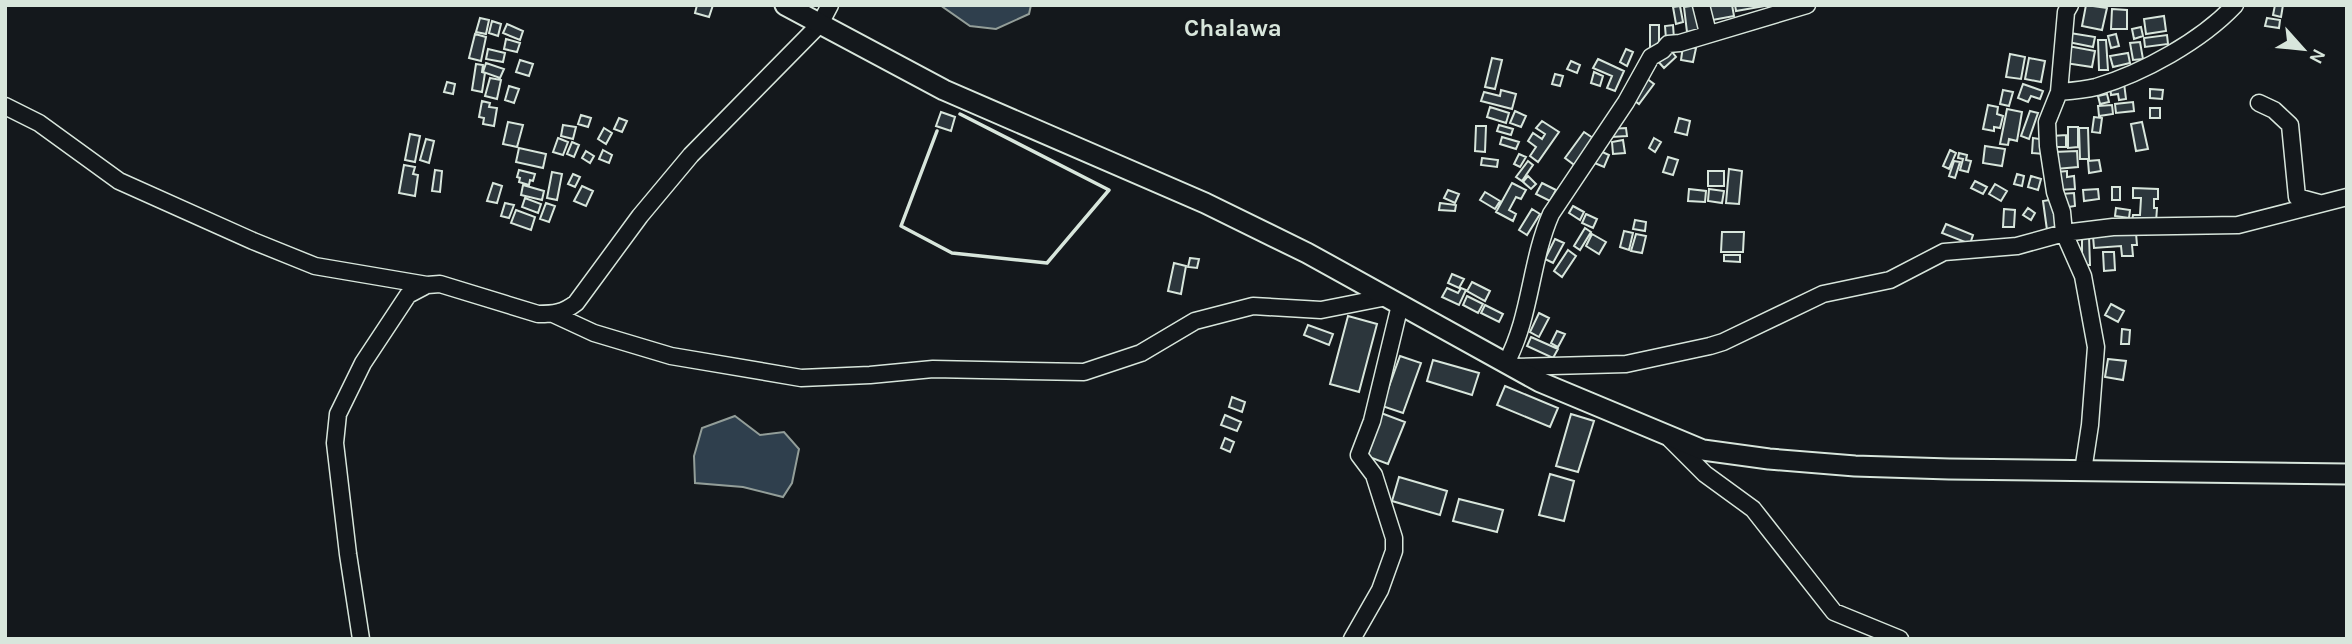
<svg xmlns="http://www.w3.org/2000/svg" width="2352" height="644" viewBox="0 0 2352 644" font-family="Karla,sans-serif">
<style>
.water{fill:#2f3f4d;stroke:#939e99;stroke-width:2}
.building{fill:#2c363c;stroke:#d8e6dc;stroke-width:2}
.lines{fill:none;stroke-linecap:round;stroke-linejoin:round}
.minor-casing{stroke:#d8e6dc;stroke-width:19}
.tertiary-casing{stroke:#d8e6dc;stroke-width:23}
.minor{stroke:#14181c;stroke-width:16}
.tertiary{stroke:#14181c;stroke-width:19}
.wall{stroke:#d8e6dc;stroke-width:3.5}
.labels{text-anchor:middle;dominant-baseline:central;stroke-width:5;stroke-linejoin:round;paint-order:stroke}
.quarter-label{font-size:24px;font-weight:bold;fill:#d8e6dc;stroke:#14181c}
</style>
<rect width="100%" height="100%" fill="#14181c"/>
<path class="water" d="M940,5H1031L1029,14L996,29L970,26Z
M735,416L760,435L784,432L799,449L792,483L783,497L743,487L695,483L694,456L702,428Z"/>
<path class="building" d="M697,5H713L709,17L695,13Z
M1697,5L1701,30L1687,32L1684,7Z
M1704,5H1732L1734,16L1707,21Z
M1735,5H1765V6L1736,11Z
M2086,5L2107,8L2102,30L2082,26Z
M2275,5H2283L2281,17L2273,15Z
M1680,6L1683,22L1676,24L1673,7Z
M2112,9L2127,10V29H2111Z
M2164,16L2166,31L2146,34L2144,19Z
M480,18L489,20L486,34L476,32Z
M2267,18L2280,20L2279,28L2265,26Z
M492,21L501,24L498,36L489,33Z
M507,24L523,31L520,40L503,33Z
M1650,25H1659V49H1650Z
M1673,25L1674,39H1666L1665,26Z
M2141,27L2143,36L2134,39L2132,29Z
M2070,33L2095,37L2093,47L2068,42Z
M475,34L486,37L481,61L469,58Z
M2116,34L2119,46L2111,48L2108,36Z
M2167,35L2168,44L2145,47L2144,38Z
M506,39L520,43L517,52L504,49Z
M2098,40H2106L2108,70H2099Z
M2140,42L2143,59L2133,60L2130,43Z
M1683,46L1696,48L1693,62L1681,60Z
M2068,46L2095,51L2092,67L2065,63Z
M1669,48L1676,57L1664,68L1656,59Z
M488,49L505,53L503,62L486,59Z
M1626,49L1633,52L1627,66L1620,62Z
M2128,53L2130,63L2113,67L2110,56Z
M2010,54L2025,57L2021,79L2006,77Z
M1492,58L1502,60L1495,89L1485,87Z
M2029,58L2045,61L2041,82L2025,79Z
M1598,59L1624,71L1615,91L1607,88L1612,76L1593,68Z
M520,60L533,64L529,76L516,72Z
M1571,61L1580,65L1577,73L1567,69Z
M486,63L504,69L500,78L483,72Z
M476,64L483,65L482,72L485,73L482,92L472,90Z
M1594,72L1603,76L1600,86L1591,83Z
M1555,74L1563,76L1560,86L1552,84Z
M490,78L501,80L497,99L485,96Z
M1646,78L1654,84L1639,104L1631,98Z
M447,82L455,84L453,94L444,92Z
M2124,83L2126,99L2119,100L2118,94L2111,95L2110,85Z
M2023,84L2043,91L2040,99L2031,96L2028,102L2018,98Z
M509,86L519,89L514,103L505,100Z
M2150,89L2163,90L2162,99L2150,98Z
M1501,90L1516,94L1512,109L1481,101L1484,92L1500,96Z
M2003,90L2013,92L2009,106L2000,104Z
M2107,94L2109,102L2100,104L2098,96Z
M482,101L490,103L489,107L497,108L494,126L483,124L484,118L479,117Z
M2133,102L2134,111L2116,113L2115,104Z
M1988,105L1998,107L1997,114L2003,116L2000,128L1994,127V131L1983,129Z
M2112,105L2113,114L2099,116L2098,106Z
M1490,107L1509,113L1506,123L1487,117Z
M2150,108H2160V118H2150Z
M2007,109L2022,112L2017,141L2009,139L2008,145L2000,144Z
M1515,111L1526,116L1521,127L1510,123Z
M2030,111L2038,113L2029,139L2021,136Z
M941,112L955,117L951,131L936,126Z
M581,115L591,118L588,127L578,124Z
M2094,117L2102,118L2100,133L2092,132Z
M619,118L627,121L622,132L614,129Z
M1679,118L1690,121L1687,135L1675,132Z
M1542,121L1559,132L1538,162L1530,156L1536,147L1528,141L1533,133L1542,139L1545,134L1536,128Z
M508,122L523,125L517,147L503,144Z
M2142,122L2148,149L2136,151L2131,124Z
M563,125L576,127L573,139L561,136Z
M1499,125L1513,129L1511,135L1497,131Z
M1476,126H1486L1485,152L1475,151Z
M2068,127H2078V147L2068,148Z
M604,128L612,133L606,144L598,139Z
M1626,128L1627,136L1611,137L1610,129Z
M2079,128H2088L2089,159H2080Z
M1584,132L1596,140L1577,167L1565,158Z
M410,134L420,136L415,162L405,160Z
M2066,135V147H2052V136Z
M1502,137L1519,142L1516,149L1500,144Z
M558,138L568,142L563,155L553,152Z
M1654,138L1661,142L1655,152L1649,148Z
M2033,138L2046,140L2044,154L2032,153Z
M426,139L434,141L429,163L420,160Z
M1623,140L1625,153L1613,154L1612,142Z
M572,142L579,145L574,157L567,154Z
M1985,146L2005,149L2002,166L1983,163Z
M519,148L546,154L543,168L516,162Z
M603,150L612,155L609,163L599,159Z
M1598,150L1609,155L1604,167L1592,162Z
M1950,150L1956,153L1949,169L1943,166Z
M586,151L594,156L590,163L582,158Z
M2077,151L2078,167L2056,169L2054,152Z
M1959,153L1967,155L1966,160L1971,161L1968,172L1960,170L1963,159L1958,158Z
M1519,154L1526,157L1520,167L1514,164Z
M1668,157L1678,160L1673,175L1663,172Z
M1482,158L1498,160L1497,167L1481,165Z
M2099,160L2101,171L2089,173L2088,161Z
M1528,161L1533,165L1522,181L1516,177Z
M1954,161L1960,162L1955,178L1949,176Z
M404,165L415,167L413,174L418,175L415,196L399,193Z
M1729,169L1742,171L1739,204L1726,203Z
M435,170L442,171L440,192L432,191Z
M519,170L535,174L533,181L530,180L529,185L519,182L520,178L517,177Z
M1708,171H1724V186H1708Z
M2067,171V177L2074,176L2075,189L2058,190L2057,172Z
M552,172L562,174L557,200L547,198Z
M573,174L580,177L575,187L568,184Z
M2017,174L2024,176L2022,186L2014,184Z
M1528,176L1536,184L1531,189L1523,182Z
M2031,176L2041,179L2038,190L2028,187Z
M1975,181L1987,187L1983,194L1971,188Z
M493,183L502,186L497,203L487,201Z
M1512,183L1526,190L1521,199L1516,197L1509,210L1516,214L1513,221L1496,212Z
M1542,183L1556,190L1550,201L1536,194Z
M1995,184L2007,191L2001,201L1989,194Z
M523,185L544,191L542,200L521,195Z
M582,186L593,191L586,206L574,201Z
M2112,187H2120V200H2112Z
M2133,188L2158,189V199H2154V208H2157L2156,222L2132,221L2133,215H2140L2141,198H2133Z
M1689,189L1706,191L1705,202L1688,201Z
M1709,189L1724,191L1722,203L1708,201Z
M2098,189L2099,199L2084,201L2083,190Z
M1448,190L1459,194L1455,203L1444,198Z
M1485,192L1500,201L1495,209L1480,200Z
M2074,193L2075,206L2062,208L2061,194Z
M525,198L541,204L538,213L522,207Z
M2056,199L2059,228L2047,230L2043,201Z
M505,203L514,205L509,218L501,216Z
M546,203L555,206L549,222L540,219Z
M1440,203L1456,205L1455,211L1439,210Z
M1573,206L1584,212L1580,220L1569,213Z
M2028,208L2035,213L2031,220L2023,215Z
M2116,208L2130,210L2129,218L2115,216Z
M1532,209L1540,214L1527,235L1519,230Z
M2004,209L2015,210L2014,227H2003Z
M516,210L535,217L531,230L511,223Z
M1586,214L1597,219L1593,228L1582,223Z
M1635,220L1646,222L1645,231L1633,229Z
M1946,224L1973,235L1970,244L1942,233Z
M1585,228L1591,232L1580,250L1574,246Z
M1624,231L1633,233L1629,250L1620,247Z
M1722,232H1744L1743,252H1721Z
M2136,233L2137,245H2132L2133,256H2122L2121,246L2094,248L2093,236Z
M1592,234L1606,242L1599,254L1586,246Z
M1636,234L1646,236L1642,253L1631,251Z
M2089,236L2090,265H2082V237Z
M1555,239L1564,243L1553,263L1545,259Z
M1568,250L1576,256L1562,277L1554,271Z
M2103,252H2114L2115,270L2104,271Z
M1724,255H1740V262L1724,261Z
M1190,258L1199,259L1197,268L1188,267Z
M1174,263L1186,266L1181,294L1168,291Z
M1452,274L1464,279L1459,288L1448,283Z
M1472,282L1490,291L1485,301L1467,291Z
M1447,288L1458,293L1461,288L1466,290L1459,305L1442,297Z
M1467,296L1483,304L1478,313L1463,305Z
M2111,304L2124,311L2118,322L2105,315Z
M1485,305L1503,314L1499,322L1481,313Z
M1539,313L1549,318L1539,337L1530,332Z
M1348,316L1377,324L1359,392L1330,384Z
M1308,325L1333,334L1329,345L1304,335Z
M2122,329L2130,330L2129,344H2121Z
M1557,331L1565,334L1558,347L1551,343Z
M1531,337L1558,349L1553,358L1527,346Z
M1400,356L1421,363L1403,413L1382,406Z
M2108,359L2126,361L2123,380L2105,377Z
M1433,360L1479,373L1472,395L1427,381Z
M1505,386L1558,408L1550,427L1497,405Z
M1232,397L1245,402L1242,412L1229,407Z
M1381,413L1405,422L1388,464L1364,455Z
M1571,414L1594,421L1578,472L1556,466Z
M1225,415L1241,422L1237,431L1221,425Z
M1225,438L1234,442L1230,452L1221,448Z
M1550,474L1574,481L1564,521L1539,515Z
M1399,477L1447,491L1440,515L1392,501Z
M1459,499L1503,510L1497,532L1453,521Z"/>
<g class="lines">
<g class="minor-casing">
<path id="minor" d="M1701,5L1708,33
M2070,5L2066,12L2059,92L2047,122L2048,146L2055,192L2062,212L2064,233L2083,276L2096,347L2090,425L2083,471
M2059,92C2071,91 2084,90 2096,87C2143,73 2201,41 2235,5
M2259,103L2274,110L2290,125L2297,197L2319,203
M5,106L39,123L119,181L253,241L315,266L427,285L440,284L538,314C554,314 563,313 576,303L640,216L691,155L820,24L830,5
M553,314L594,333L671,356L801,378L870,375L933,369L1084,372L1141,353L1195,321L1253,306L1321,310L1387,297
M1506,363C1531,317 1530,262 1551,214L1626,102L1651,57L1663,50L1668,44L1680,43L1807,5
M1513,367L1626,364L1710,346L1723,342L1823,294L1890,280L1944,252L2017,246L2064,233L2113,227L2238,225L2347,197
M1670,439L1705,474L1753,509L1834,612L1900,639
M361,639L348,554L335,443L338,414L363,363L408,295L427,285
M1352,639L1380,590L1394,551V538L1374,475L1359,455L1372,421L1400,305"/>
</g>
<g class="tertiary-casing">
<path id="tertiary" d="M785,5L944,90L1205,203L1307,253L1540,382L1703,450L1769,459L1855,466L1949,469L2347,474"/>
</g>
<use href="#minor" class="minor"/>
<use href="#tertiary" class="tertiary"/>
<path class="wall" d="M937,131L901,226L952,253L1047,263L1109,190L960,114"/>
</g>
<g class="labels">
<g class="quarter-label">
<text x="1233" y="28">Chalawa</text>
</g>
</g>
<rect width="2352" height="644" fill="none" stroke="#d8e6dc" stroke-width="14"/>
<g transform="translate(2303 49) rotate(117)" stroke="#14181c" stroke-width="5" paint-order="stroke">
<path d="M0-5L12 26L0 18L-12 26Z" fill="#d8e6dc"/>
<text y="-10" font-size="19" font-weight="bold" text-anchor="middle" fill="#d8e6dc">N</text>
</g>
</svg>
